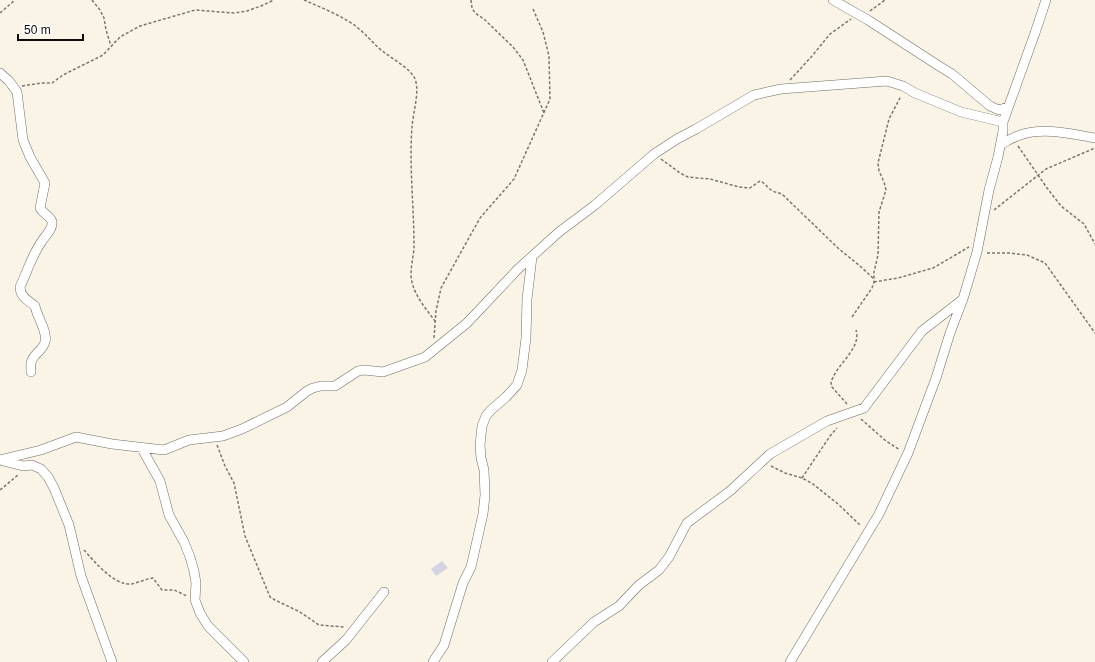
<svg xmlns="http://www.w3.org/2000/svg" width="1095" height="662" viewBox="0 0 1095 662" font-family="Arial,sans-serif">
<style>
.building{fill:#d2d4e1}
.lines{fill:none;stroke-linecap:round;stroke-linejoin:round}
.minor-casing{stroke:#716c60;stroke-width:10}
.path{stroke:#7b776f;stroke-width:1.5;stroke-dasharray:3 2;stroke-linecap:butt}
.minor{stroke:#fff;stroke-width:9}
</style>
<rect width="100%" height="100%" fill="#faf4e7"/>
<path class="building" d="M442,561L448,568L436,576L431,569Z"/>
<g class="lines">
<g class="minor-casing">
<path id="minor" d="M833,0L868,20L939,66L952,74L990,106L999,110L1008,107
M0,73L9,81L17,92L23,140L30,157L45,183L40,208C43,214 51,216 52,222C53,229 45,236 42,241C32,255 27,272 20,287C20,297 29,301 35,306C37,317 48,332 45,342C43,350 35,353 32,360C30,364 31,368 31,372
M1001,144C1007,141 1014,137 1020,135C1044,127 1071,134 1095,138
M141,447L160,481L169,515L184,542L190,557L194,571L196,583L195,600L200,613L208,626L244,662
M0,460L41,450L76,437L112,444L164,450L189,440L223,436L242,429L287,407L307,391L313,388L321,386H335L358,371L364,370L383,372L425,357L467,323L518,269L559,232L595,205L654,154L677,139L696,129L754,95L781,89L887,81L903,86L915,93L961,112L1003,122
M3,461L23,466L32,465L41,469L48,477L54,488L69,525L81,576L112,662
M322,662L346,640L384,592
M433,662L444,645L463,583L471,567L483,514L485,495L484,470L481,458L480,445L482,426L486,416L491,410L506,397L517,385L522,370L526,338L527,299L532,257
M552,662L594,622L619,606L639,585L659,570L669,557L687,523L730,491L770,454L827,421L864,408L922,331L962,300
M790,662L879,514L908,453L936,378L950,333L963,299L977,252L989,190L998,157L1003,131V122L1035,33L1046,0"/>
</g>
<path class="path" d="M92,0L100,10L104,18L106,30L111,46
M304,0C322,8 343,16 358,28C368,36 375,46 385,53C394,60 410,68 415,79C420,91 413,113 412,127C409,166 414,206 414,246C414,257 409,270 412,282C415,296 426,309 435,321
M471,0L472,8L475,13L484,19L513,47L523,60L544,113
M870,11L885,0
M0,13L15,0
M790,80L812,56L830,34L851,19
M22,86L41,83H52L63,75L103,55L120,37L140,26L195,10L234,13L247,11L261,6L274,0
M1018,146L1047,188L1061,206L1084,224L1095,244
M661,159L680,173L688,177L710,179L739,187L750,188L760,181C765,183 767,187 771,190C775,193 780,192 784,196L839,249L860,266L874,279
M994,210L1046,169L1095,148
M987,253H1009L1027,255L1045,263L1095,333
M874,282L898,278L933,268L969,247
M852,317L872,288L874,282V272L878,255L879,212L886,190L884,182L879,171L878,163L889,119L901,96
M434,338L436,311L441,288L480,218L514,179L550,99L549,56L543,32L533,9
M847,404L832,387L831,383C835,365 862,349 856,330
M861,419L886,441L900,450
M217,445L225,466L234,483L245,536L270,597L275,600L300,612L319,625L344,627
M771,466L785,473L802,478L813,484L838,504L861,526
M802,478L830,436L837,428
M0,490L18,475
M84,550C95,562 114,586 132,584C139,582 146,579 153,578L162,590H174L187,596"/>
<use href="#minor" class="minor"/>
</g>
<path d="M18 34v6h65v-6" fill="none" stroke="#0d0b07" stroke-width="2"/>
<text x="24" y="34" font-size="12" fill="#0d0b07" stroke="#ffffff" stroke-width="3" paint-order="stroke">50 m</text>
</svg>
